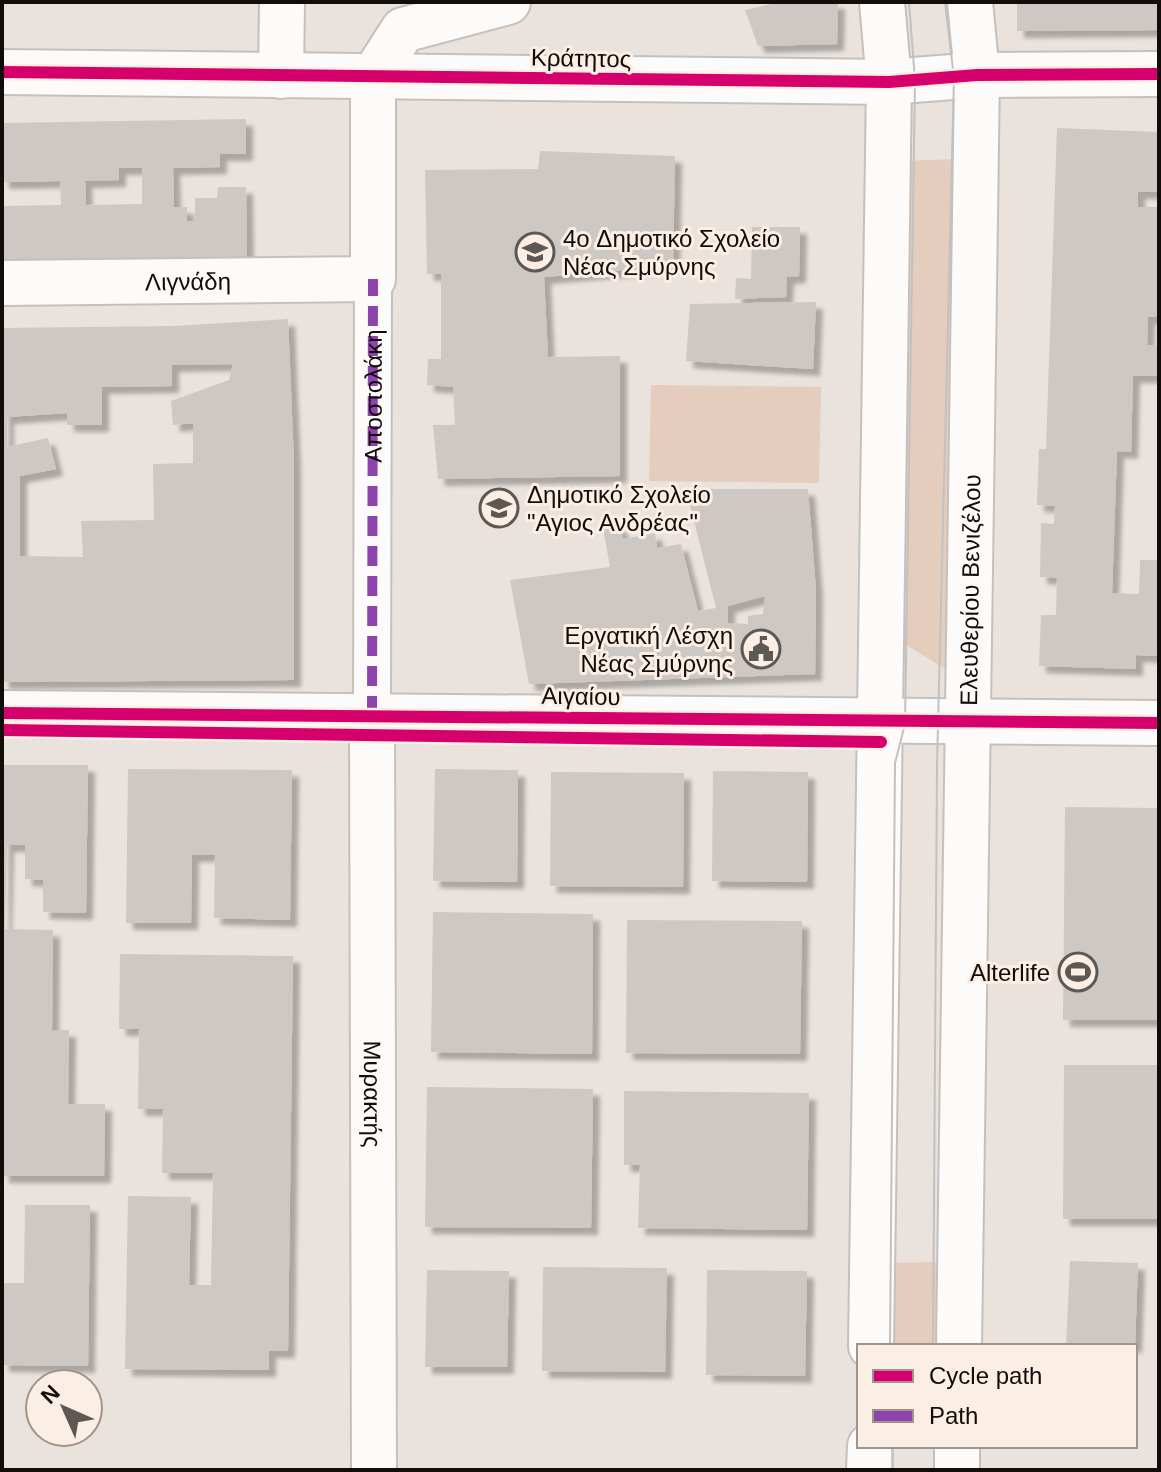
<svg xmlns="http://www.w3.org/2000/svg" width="1161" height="1472" viewBox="0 0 1161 1472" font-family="Helvetica,sans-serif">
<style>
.green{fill:#e5cdbd}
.building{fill:#cec8c4;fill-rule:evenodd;filter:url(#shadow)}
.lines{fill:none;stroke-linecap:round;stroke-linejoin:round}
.pedestrian-casing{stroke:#c6c0bc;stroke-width:40}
.minor-casing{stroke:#c6c0bc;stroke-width:48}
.tertiary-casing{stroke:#c6c0bc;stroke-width:48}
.secondary-casing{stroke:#c6c0bc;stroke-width:48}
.pedestrian{stroke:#fcfbfa;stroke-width:36}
.minor{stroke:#fcfbfa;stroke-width:44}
.tertiary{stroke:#fcfbfa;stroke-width:44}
.secondary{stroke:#fcfbfa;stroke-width:44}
.tram{stroke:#c3c1c0;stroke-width:2}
.quiet{stroke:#8e44ad;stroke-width:10;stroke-dasharray:20 10;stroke-linecap:butt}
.cycleway-casing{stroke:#fbeee5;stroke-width:17}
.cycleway{stroke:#d6006c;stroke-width:12}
.labels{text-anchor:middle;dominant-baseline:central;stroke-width:6;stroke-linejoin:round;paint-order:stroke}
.street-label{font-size:24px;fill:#120d0a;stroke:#fbeee5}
.poi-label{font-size:24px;fill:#120d0a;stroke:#fbeee5;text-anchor:start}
</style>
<defs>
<filter id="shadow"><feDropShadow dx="7" dy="7" stdDeviation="2" flood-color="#0004"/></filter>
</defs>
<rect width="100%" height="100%" fill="#e9e2dd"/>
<path class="green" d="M959,159L952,673L895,638L902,161Z
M651,385L821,387L819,483L649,481Z
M947,1262L945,1346H880V1263Z"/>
<path class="building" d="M780,2H838L837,44L758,46L745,10Z
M1017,2H1159V30L1017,31Z
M246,119V154H220V167L173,168L174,207H187V221H195V198H217L218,187H246L247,264L2,267V206L61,205L60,181L2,182V123ZM119,168H142V204L86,205L85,181L119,180Z
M1057,128L1159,132V192H1138V207H1159V317H1148L1147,345H1159V376H1133L1131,452L1117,451L1112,593L1139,594L1140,560H1159V656L1136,655V669L1039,666L1041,615H1056L1057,578L1040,577L1041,523L1054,524L1055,506L1037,505L1039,449H1046Z
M540,151L675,156L673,266L544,277L548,357L620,356V476L438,479L433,425H455L453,387L427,385L428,359H441V274H427L425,170L538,169Z
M752,227H800L799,276L787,277L786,297L735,299L736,278L751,279Z
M816,302L813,369L686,361L690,304Z
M288,319L294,462V680L2,682V328L174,326ZM233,364L229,380L171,401L173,425L193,423V463L153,464L154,520L81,521L83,557L20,556V476L56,469L48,438L7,447V417L67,413V425H102V387L172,386V365Z
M686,489H808L816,590L815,674L529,684L510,580L610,567L603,528L620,525L623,539L655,533L657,548L681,544L698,611L716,608ZM765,596L763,614L748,616V624L728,623V606Z
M2,765H88L86,913L43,912V880L25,879V845H7L5,929L53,930L52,1030H69L68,1104H105L104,1176H2Z
M128,769L292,770L290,920L214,918L215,855H192L191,923H126Z
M435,769L518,770L517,882L433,881Z
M713,771L808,772L807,882L712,881Z
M551,772L684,773L683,887L550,886Z
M1065,807L1159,808V1020H1063Z
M433,912L593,914L592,1054L431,1052Z
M627,920L802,921L800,1054L626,1053Z
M120,954L293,956L288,1351H269V1370L125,1369L128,1196L191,1197L189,1285H211L213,1173H162L163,1109H138L139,1029H119Z
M1064,1065H1159V1219H1063Z
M427,1087L593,1089L591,1228L425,1227Z
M624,1091L809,1093L807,1230L638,1228L640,1165H624Z
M25,1205H90L88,1366L2,1365V1283H24Z
M1070,1261L1138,1263L1135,1346H1066Z
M543,1267L667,1268L665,1372L542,1371Z
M427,1270L509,1271L507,1367H425Z
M707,1270L807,1271L805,1376L706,1375Z"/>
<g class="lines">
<g class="pedestrian-casing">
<g id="pedestrian">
<path id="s1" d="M372,716L373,279"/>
</g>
</g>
<g class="minor-casing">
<g id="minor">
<path d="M281,76L282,2"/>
<path id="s2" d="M2,283L373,279V77L403,30L508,2"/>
<path id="s3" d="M372,716L374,1470"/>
</g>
</g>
<g class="tertiary-casing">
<path id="tertiary" d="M2,72L889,82L977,75L1159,74
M2,713L1159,723"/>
</g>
<g class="secondary-casing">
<g id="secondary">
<path d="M871,1346L889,82L882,2"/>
<path id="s4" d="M959,1346L977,75L970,2"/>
<path d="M869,1470L870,1446"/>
<path d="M957,1470V1446"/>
</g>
</g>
<use href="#pedestrian" class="pedestrian"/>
<use href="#minor" class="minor"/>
<use href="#tertiary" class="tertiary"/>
<use href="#secondary" class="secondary"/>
<path class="tram" d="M890,1346L895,763L905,724L915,81L909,2
M933,1346L937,766L954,78L945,2
M892,1446L893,1470
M934,1446V1470"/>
<path class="quiet" d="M372,716L373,279"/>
<g class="cycleway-casing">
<path id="cycleway" d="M2,72L889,82L977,75L1159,74
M2,713L1159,723
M2,730L881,742"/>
</g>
<use href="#cycleway" class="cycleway"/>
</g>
<defs>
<g id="school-ring" transform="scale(2)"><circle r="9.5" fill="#fbeee5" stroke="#5d5854" stroke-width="1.5"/><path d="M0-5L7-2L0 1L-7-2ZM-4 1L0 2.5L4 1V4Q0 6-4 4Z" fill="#5d5854"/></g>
<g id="civic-ring" transform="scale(2)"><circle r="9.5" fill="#fbeee5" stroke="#5d5854" stroke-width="1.5"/><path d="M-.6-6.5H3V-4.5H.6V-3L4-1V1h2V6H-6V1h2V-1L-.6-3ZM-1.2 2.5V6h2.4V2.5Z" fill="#5d5854"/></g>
<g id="stadium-ring" transform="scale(2)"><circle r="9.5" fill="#fbeee5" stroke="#5d5854" stroke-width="1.5"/><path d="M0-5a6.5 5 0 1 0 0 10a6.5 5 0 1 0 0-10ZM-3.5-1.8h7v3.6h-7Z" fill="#5d5854"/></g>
</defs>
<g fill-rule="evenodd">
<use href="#school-ring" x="535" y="252"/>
<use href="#school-ring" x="499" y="508"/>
<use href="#civic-ring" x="761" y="649"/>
<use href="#stadium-ring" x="1078" y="972"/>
</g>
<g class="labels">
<g class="street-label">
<text transform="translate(581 58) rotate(1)">Κράτητος</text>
<text stroke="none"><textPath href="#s2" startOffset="186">Λιγνάδη</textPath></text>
<text stroke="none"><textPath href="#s1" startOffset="320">Αποστολάκη</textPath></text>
<text stroke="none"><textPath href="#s4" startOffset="756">Ελευθερίου Βενιζέλου</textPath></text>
<text transform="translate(581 696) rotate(1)">Αιγαίου</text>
<text stroke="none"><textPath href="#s3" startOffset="378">Μυρακτής</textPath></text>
</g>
<g class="poi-label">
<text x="563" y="238">4o Δημοτικό Σχολείο<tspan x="563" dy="28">Νέας Σμύρνης</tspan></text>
<text x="527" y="494">Δημοτικό Σχολείο<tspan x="527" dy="28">"Αγιος Ανδρέας"</tspan></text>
<text x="733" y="635" text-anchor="end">Εργατική Λέσχη<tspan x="733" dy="28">Νέας Σμύρνης</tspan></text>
<text x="1050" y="972" text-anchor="end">Alterlife</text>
</g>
</g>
<rect width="1161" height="1472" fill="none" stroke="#120d0a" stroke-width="8"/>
<rect x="857" y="1344" width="280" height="104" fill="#fbeee5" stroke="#9e948d" stroke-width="2"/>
<rect x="873" y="1370" width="40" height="12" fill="#d6006c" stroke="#9e948d" stroke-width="2"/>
<text x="929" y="1384" font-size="24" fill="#120d0a">Cycle path</text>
<rect x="873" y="1410" width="40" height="12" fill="#8e44ad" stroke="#9e948d" stroke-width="2"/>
<text x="929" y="1424" font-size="24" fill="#120d0a">Path</text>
<g transform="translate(64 1408) rotate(315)"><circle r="38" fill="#fbeee5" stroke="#9e948d" stroke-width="2"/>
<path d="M0-6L14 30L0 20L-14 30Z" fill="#5d5854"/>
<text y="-12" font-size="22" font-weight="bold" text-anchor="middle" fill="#120d0a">N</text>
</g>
</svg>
